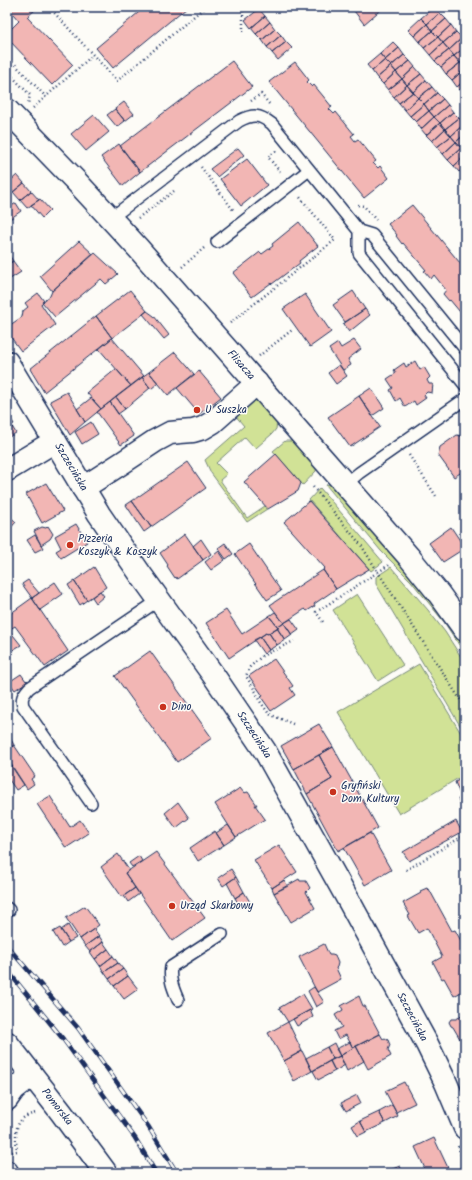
<svg xmlns="http://www.w3.org/2000/svg" width="472" height="1180" viewBox="0 0 472 1180" font-family="Kalam,sans-serif">
<style>
.green{fill:#d1e296;stroke:#76887a}
.building{fill:#f2b6b4;stroke:#1b2f5e}
.lines{fill:none;stroke-linecap:round;stroke-linejoin:round}
.service-casing{stroke:#1b2f5e;stroke-width:14}
.minor-casing{stroke:#1b2f5e;stroke-width:25}
.tertiary-casing{stroke:#1b2f5e;stroke-width:25}
.path{stroke:#1b2f5e;stroke-width:2.5;stroke-dasharray:1 3;stroke-linecap:butt}
.service{stroke:#fdfcf7;stroke-width:11}
.minor{stroke:#fdfcf7;stroke-width:22}
.tertiary{stroke:#fdfcf7;stroke-width:22}
.rail-casing{stroke:#1b2f5e;stroke-width:4.5}
.rail{stroke:#fdfcf7;stroke-width:3;stroke-dasharray:9;stroke-linecap:butt}
.poi-dot{fill:#c8321e;stroke:#fdfcf7;stroke-width:1.5}
.labels{text-anchor:middle;dominant-baseline:central;stroke-width:3;stroke-linejoin:round;paint-order:stroke}
.street-label{font-size:11px;fill:#1b2f5e;stroke:#fdfcf7}
.poi-label{font-size:11px;fill:#1b2f5e;stroke:#fdfcf7;text-anchor:start}
</style>
<rect width="100%" height="100%" fill="#fdfcf7"/>
<filter id="ink" filterUnits="userSpaceOnUse"><feTurbulence type="fractalNoise" baseFrequency=".025" numOctaves="2"/><feDisplacementMap in="SourceGraphic" scale="8" xChannelSelector="R" yChannelSelector="G"/><feConvolveMatrix kernelMatrix="1 2 1 2 8 2 1 2 1" color-interpolation-filters="sRGB"/></filter>
<g filter="url(#ink)">
<path class="green" d="M253,393L277,422L276,429L272,434L256,448L254,447L245,437L216,463L227,474L220,480L247,518L265,506L267,509L247,522L211,473L205,460L244,426L234,414Z
M285,441H294L317,465L316,471L303,485L273,451Z
M333,483L387,546L448,622L465,646V654L444,622L411,581L381,551L326,485Z
M320,488L383,562L371,571L309,500Z
M391,567L428,610L445,632L465,663V734L376,584V577Z
M357,594L403,665L378,681L333,610Z
M419,664L465,740V774L399,814L338,712Z"/>
<path class="building" d="M7,7H34L36,9L27,17L73,65L52,85L7,38V33L19,21Z
M145,7H187L113,68L96,48Z
M351,7H384L364,24Z
M434,7L440,13L427,24L421,18Z
M259,9L265,16L251,28L245,20Z
M440,13L446,19L432,31L427,24Z
M265,16L270,22L256,34L251,28Z
M421,18L427,24L414,36L408,30Z
M446,19L451,25L438,37L432,31Z
M270,22L275,29L262,40L256,34Z
M427,24L432,31L419,42L414,36Z
M451,25L456,32L443,43L438,37Z
M275,29L281,35L267,47L262,40Z
M432,31L438,37L424,48L419,42Z
M456,32L462,38L449,50L443,43Z
M281,35L286,42L272,53L267,47Z
M438,37L443,43L430,55L424,48Z
M462,38L465,42V47L454,56L449,50Z
M286,42L292,48L278,60L272,53Z
M393,42L399,48L385,60L380,54Z
M443,43L449,50L435,61L430,55Z
M465,47V58L460,63L454,56Z
M399,48L404,55L391,66L385,60Z
M449,50L454,56L441,67L435,61Z
M380,54L385,60L372,71L367,65Z
M404,55L410,61L396,72L391,66Z
M454,56L460,63L446,74L441,67Z
M385,60L391,66L377,78L372,71Z
M232,61L252,87L140,172L120,146Z
M410,61L415,67L402,79L396,72Z
M295,62L309,80L307,82L312,87L314,85L332,107L329,109L334,114L336,112L354,134L351,136L355,141L358,139L376,161L373,163L378,168L380,166L389,178L364,198L269,82Z
M460,63L465,69L452,80L446,74Z
M391,66L396,72L383,84L377,78Z
M415,67L421,74L407,85L402,79Z
M465,69V80L457,87L452,80Z
M396,72L402,79L388,90L383,84Z
M421,74L426,80L413,92L407,85Z
M402,79L407,85L394,97L388,90Z
M426,80L432,87L418,98L413,92Z
M465,80V91L463,93L457,87Z
M407,85L413,92L399,103L394,97Z
M432,87L437,93L424,104L418,98Z
M413,92L418,98L405,110L399,103Z
M437,93L443,99L429,111L424,104Z
M418,98L424,104L410,116L405,110Z
M443,99L448,105L434,117L429,111Z
M124,102L134,114L125,121L115,109Z
M424,104L429,111L416,122L410,116Z
M448,105L453,112L440,123L434,117Z
M115,109L125,121L117,127L107,115Z
M429,111L434,117L421,129L416,122Z
M453,112L459,118L445,129L440,123Z
M94,115L109,132L86,151L71,134Z
M434,117L440,123L426,135L421,129Z
M459,118L464,124L451,136L445,129Z
M440,123L445,129L432,141L426,135Z
M464,124L465,134L456,142L451,136Z
M445,129L451,136L437,147L432,141Z
M465,134V145L461,148L456,142Z
M451,136L456,142L443,154L437,147Z
M456,142L461,148L448,160L443,154Z
M119,144L140,172L123,186L101,157Z
M238,148L244,155L217,177L210,169Z
M461,148L465,153V156L454,166L448,160Z
M465,156V167L459,172L454,166Z
M247,159L267,185L241,206L220,179Z
M17,175L24,183L13,192L7,186V184Z
M24,183L31,191L20,200L13,192Z
M31,191L39,200L27,208L20,200Z
M40,199L50,210L42,218L31,205Z
M16,203L21,211L7,221V209Z
M412,205L465,269V318L450,300L449,301L443,294L446,290L434,275L431,279L424,271L426,270L403,243L402,244L396,236L397,235L388,224Z
M299,222L318,246L299,261L300,263L272,284L271,283L252,297L233,273L260,252L262,254L273,246L272,244Z
M79,241L93,254L52,291L40,276Z
M7,252L13,261L7,265Z
M95,253L118,274L106,284L101,279L55,317L42,302L50,296L52,291Z
M13,261L21,272L7,281V265Z
M130,290L147,311L112,338L96,316Z
M353,291L365,309L345,322L333,305Z
M38,293L44,301L41,304L55,325L21,351L7,332V327L22,317L23,311L28,307L25,303Z
M305,294L331,332L310,347L283,309Z
M365,309L370,315L349,332L343,324Z
M147,311L154,316L169,335L164,339L143,314Z
M96,316L112,338L44,392L30,369Z
M112,338L144,376L131,386L99,349Z
M354,340L361,349L348,359L351,365L343,370L329,349L338,343L341,348Z
M175,352L194,374L168,395L149,372Z
M415,361L420,370L424,367L430,377L427,380L429,384H433L432,393L427,392L424,395L426,398L416,405L414,401L405,407L400,398L396,401L390,390L393,388L387,379L396,373L394,370L404,363L406,367Z
M339,365L347,376L336,384L328,373Z
M116,369L131,386L101,409L87,393Z
M199,371L221,397L199,414L177,388Z
M149,372L158,383L151,389L142,377Z
M142,377L150,388L125,409L116,397Z
M371,388L384,408L372,416L359,396Z
M67,392L85,422L70,435L50,401Z
M359,396L380,427L350,447L328,417Z
M116,397L125,409L118,414L110,402Z
M91,398L101,409L85,422L77,409Z
M110,402L134,436L121,445L97,412Z
M7,413L14,424L11,425L16,433L7,438Z
M91,422L98,434L82,444L75,432Z
M457,435L465,437V470L454,477L438,455L440,447Z
M276,454L301,483L298,491L268,509L244,482Z
M188,462L206,488L151,527L132,501Z
M46,483L63,511L42,523L26,494Z
M132,501L151,527L144,532L126,505Z
M309,501L369,569L336,589L323,570L325,568L284,522Z
M7,514L16,522L7,532Z
M76,524L87,542L61,558L56,551L61,548L55,536Z
M48,526L53,534L50,539L41,545L34,531L42,527L46,528Z
M451,527L465,548L443,562L429,543Z
M185,534L203,560L177,579L176,577L175,578L167,566L168,565L160,553Z
M35,535L43,548L35,552L27,540Z
M201,539L211,554L203,560L193,546Z
M225,543L233,554L226,559L218,548Z
M249,544L281,591L267,600L235,554Z
M219,551L225,560L211,570L205,562Z
M94,567L106,587L87,600L74,581Z
M323,570L336,589L314,604L315,606L307,611L305,609L284,623L270,605Z
M28,580L39,593L32,598L22,584Z
M74,581L87,600L80,605L68,585Z
M55,582L63,594L40,610L32,598Z
M100,591L104,596L96,603L92,597Z
M32,598L68,651L45,667L15,626L7,631V616Z
M226,610L242,634L269,616L278,627L267,634L266,633L229,658L206,623Z
M275,612L284,623L278,627L269,616Z
M291,619L299,630L292,635L284,623Z
M284,623L292,635L285,640L277,628Z
M277,628L285,640L277,645L269,633Z
M9,630L21,645L11,651L7,646V631Z
M266,633L267,634L269,633L277,645L269,650L260,637Z
M260,637L269,650L264,654L254,640Z
M150,651L212,738L177,762L115,676Z
M274,659L293,686L290,688L295,695L271,711L261,697L263,696L249,676Z
M21,674L26,681L27,680L28,681L15,690L9,682Z
M319,724L333,747L294,769L281,746Z
M9,736L14,745L7,750V737Z
M14,745L35,776L31,779L34,784L27,789L7,758V750Z
M333,747L378,828L338,851L307,794L332,779L319,755Z
M319,755L332,779L307,794L294,769Z
M10,764L24,785L16,790L7,777V765Z
M465,777V815L458,799L461,797L455,782Z
M240,788L244,793L248,792L257,805H255L265,819L236,837L215,804Z
M50,796L70,827L80,820L89,833L66,848L37,804Z
M178,802L189,818L176,828L165,813Z
M456,821L462,832L409,861L403,852Z
M228,825L236,837L224,845L216,833Z
M215,831L224,845L198,861L190,848Z
M370,833L391,870L365,885L344,848Z
M279,845L297,872L272,888L254,860Z
M156,852L205,918L172,941L125,873Z
M118,854L129,870L125,873L135,888L122,897L101,867Z
M139,856L142,861L132,867L129,863Z
M231,869L236,877L223,886L218,878Z
M236,877L244,892L235,898L227,883Z
M299,879L300,881H306L310,888L306,892L315,908L291,922L274,893Z
M284,880L288,886L274,893L272,888Z
M135,888L139,894L128,902L124,896Z
M427,888L428,890L429,889L452,931L455,930L465,948V990L454,996L444,978L442,979L433,962L442,957L427,928L418,933L408,916L410,915L403,903L421,893L420,891Z
M244,892L250,902L241,908L235,898Z
M85,906L99,925L80,939L66,918Z
M68,925L76,938L69,942L61,930Z
M60,928L69,942L62,947L53,932Z
M94,929L99,936L85,946L80,939Z
M99,936L103,942L90,952L85,946Z
M103,942L108,949L95,959L90,952Z
M324,944L329,955H332L335,956L338,963L337,967L336,968L341,979L317,992L299,957Z
M108,949L113,956L100,966L95,959Z
M113,956L118,963L104,972L100,966Z
M118,963L123,969L109,979L104,972Z
M123,969L128,976L114,986L109,979Z
M128,976L138,989L124,999L114,986Z
M314,987L324,1002L316,1007L308,991Z
M303,994L312,1009L288,1022L279,1008Z
M359,996L363,1006H365L380,1034L353,1048L346,1035L338,1039L334,1031L342,1027L335,1015L343,1010L341,1006Z
M310,1010L313,1017L297,1026L293,1019Z
M465,1014V1043L463,1044L453,1027L451,1026L449,1022L451,1019H456Z
M288,1022L302,1051L284,1061L268,1033Z
M380,1034L383,1039L385,1038L388,1040L390,1045L388,1050L391,1056L368,1069L356,1046Z
M350,1042L353,1048L340,1056L336,1049Z
M334,1043L340,1056L333,1059L327,1047Z
M356,1046L364,1061L347,1071L340,1056Z
M327,1047L333,1059L312,1071L306,1058Z
M302,1051L312,1071L294,1081L284,1061Z
M340,1056L345,1065L335,1071L330,1061Z
M330,1061L335,1071L318,1080L313,1071Z
M404,1082L415,1103L396,1112L385,1091Z
M357,1095L361,1103L346,1111L341,1103Z
M392,1105L398,1116L385,1123L379,1112Z
M379,1112L385,1123L366,1132L360,1121Z
M360,1121L366,1132L358,1136L352,1126Z
M434,1138L449,1170L443,1173H427L415,1147Z
M400,1166L403,1173H392L390,1170Z"/>
<g class="lines">
<g class="service-casing">
<path id="service" d="M111,218L239,121C253,114 259,114 272,124L359,231L372,235L465,349
M359,231V253L465,385
M217,242L309,170
M346,484L359,473L465,399
M91,803L23,706C21,698 23,695 29,688L159,600
M7,908L9,910
M178,1000C173,988 169,979 171,967L222,934"/>
</g>
<g class="minor-casing">
<path id="minor" d="M7,470L55,441
M83,488L122,463L155,441L170,433L180,432L193,431L203,428L213,422L257,383
M7,1099L14,1089L32,1075
M7,1172V1173"/>
</g>
<g class="tertiary-casing">
<path id="tertiary" d="M7,110L75,180L138,248L409,557L439,594L465,630
M7,362L99,514L141,575L214,676L265,751L350,903L427,1044L446,1083L465,1128
M7,1043L61,1112L106,1173"/>
</g>
<path class="path" d="M49,7L117,81L205,7
M243,7V32
M7,56L46,97
M7,71L30,95L28,104
M251,101L261,94L270,105
M33,108L93,55
M276,151L268,157L281,173
M201,167L234,211
M358,205L364,206L376,220
M138,218L174,191
M182,267L204,248
M230,323L335,240L299,196
M7,338L10,342
M259,356L292,330
M409,455L436,496
M313,487L361,545L378,572L316,612L323,622
M389,565L378,572L465,707
M459,649L465,657
M293,724L269,714L259,700L256,692L246,676L250,667L262,656L294,641
M406,870L465,835
M458,1146L465,1166
M12,1152L17,1151C15,1132 14,1117 36,1113"/>
<use href="#service" class="service"/>
<use href="#minor" class="minor"/>
<use href="#tertiary" class="tertiary"/>
<g class="rail-casing">
<path id="rail" d="M7,946L78,1028L148,1126L177,1173
M7,970L63,1039L135,1138L156,1173"/>
</g>
<use href="#rail" class="rail"/>
</g>
</g>
<g class="poi-dot">
<circle cx="197" cy="410" r="4"/>
<circle cx="70" cy="545" r="4"/>
<circle cx="163" cy="707" r="4"/>
<circle cx="333" cy="792" r="4"/>
<circle cx="172" cy="906" r="4"/>
</g>
<g class="labels">
<g class="street-label">
<text transform="translate(241 365) rotate(49)">Flisacza</text>
<text transform="translate(71 467) rotate(59)">Szczecińska</text>
<text transform="translate(254 735) rotate(57)">Szczecińska</text>
<text transform="translate(412 1017) rotate(62)">Szczecińska</text>
<text transform="translate(57 1107) rotate(52)">Pomorska</text>
</g>
<g class="poi-label">
<text x="205" y="410">U Suszka</text>
<text x="78" y="539">Pizzeria<tspan x="78" dy="13">Koszyk &amp; Koszyk</tspan></text>
<text x="171" y="707">Dino</text>
<text x="341" y="786">Gryfiński<tspan x="341" dy="13">Dom Kultury</tspan></text>
<text x="180" y="906">Urząd Skarbowy</text>
</g>
</g>
<rect width="472" height="1180" fill="none" stroke="#fdfcf7" stroke-width="24"/>
<rect x="12" y="12" width="448" height="1156" fill="none" stroke="#1b2f5e" stroke-width="1.5" filter="url(#ink)"/>
</svg>
